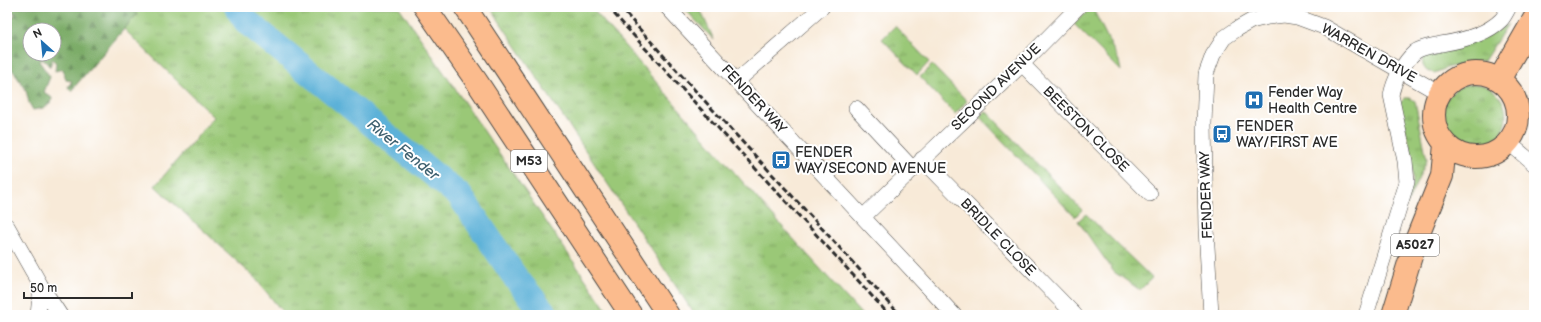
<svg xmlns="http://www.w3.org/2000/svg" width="1541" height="322" viewBox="0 0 1541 322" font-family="'Balsamiq Sans',sans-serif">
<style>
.grass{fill:url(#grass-tufts);stroke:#627a51}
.forest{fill:url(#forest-firs);stroke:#536c4a;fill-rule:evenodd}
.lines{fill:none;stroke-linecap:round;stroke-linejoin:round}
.river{stroke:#5cb1d8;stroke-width:26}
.minor-casing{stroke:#4a4845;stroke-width:16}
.primary-casing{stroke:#4a4845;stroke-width:24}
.motorway-casing{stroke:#4a4845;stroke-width:24}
.minor{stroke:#fff;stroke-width:15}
.primary{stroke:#fbbb8d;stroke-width:22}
.motorway{stroke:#fbbb8d;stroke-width:22}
.rail{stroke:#2b2b2b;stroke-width:3;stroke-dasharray:6 3;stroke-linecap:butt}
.labels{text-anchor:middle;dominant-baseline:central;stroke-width:4;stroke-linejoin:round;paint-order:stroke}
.shield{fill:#fff;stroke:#6b6b6b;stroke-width:1}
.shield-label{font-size:13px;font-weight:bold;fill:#2b2b2b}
.street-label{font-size:14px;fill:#2b2b2b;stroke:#fff}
.poi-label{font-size:14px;fill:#2b2b2b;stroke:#fff;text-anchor:start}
.water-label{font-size:15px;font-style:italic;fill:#3f6170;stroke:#fff}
</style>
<defs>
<pattern id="grass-tufts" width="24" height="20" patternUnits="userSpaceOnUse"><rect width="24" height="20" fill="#9ac877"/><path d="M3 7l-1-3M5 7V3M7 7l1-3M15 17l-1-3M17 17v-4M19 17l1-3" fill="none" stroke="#7ea362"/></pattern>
<pattern id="forest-firs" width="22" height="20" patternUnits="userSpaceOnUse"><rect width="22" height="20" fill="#7bac68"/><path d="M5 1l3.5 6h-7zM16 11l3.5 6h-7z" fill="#658c56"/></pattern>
</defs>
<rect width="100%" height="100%" fill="#fff"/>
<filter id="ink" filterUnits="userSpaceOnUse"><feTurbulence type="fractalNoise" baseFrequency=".025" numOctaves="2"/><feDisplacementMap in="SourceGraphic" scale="8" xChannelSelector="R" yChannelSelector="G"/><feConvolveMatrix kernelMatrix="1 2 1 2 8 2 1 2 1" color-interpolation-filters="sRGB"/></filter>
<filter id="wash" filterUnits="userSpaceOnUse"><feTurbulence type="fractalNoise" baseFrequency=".012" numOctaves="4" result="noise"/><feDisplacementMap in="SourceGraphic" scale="16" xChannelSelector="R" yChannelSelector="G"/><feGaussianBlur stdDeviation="0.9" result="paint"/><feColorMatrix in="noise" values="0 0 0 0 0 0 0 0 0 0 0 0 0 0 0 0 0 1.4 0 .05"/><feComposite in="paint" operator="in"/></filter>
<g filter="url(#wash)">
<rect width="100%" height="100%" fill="#f8ead8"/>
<path class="grass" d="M130,7H399L610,315H285L255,278L155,186L214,117L124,29L137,14Z
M490,7H591L761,203L862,315H695Z
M683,7H699L714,40Z
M1092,7L1119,61L1121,71L1074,24Z
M1508,24L1484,61L1449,67L1434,73L1427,71C1422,66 1421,61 1425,54L1497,31Z
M895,26L929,62L917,75L882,39Z
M932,65L967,101L955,114L920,77Z
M1442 116a32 32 0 1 1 64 0a32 32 0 1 1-64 0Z
M1405,98H1410L1415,101L1427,160L1406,206L1413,181L1411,151L1399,104Z
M986,111L1082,210L1075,217L979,116Z
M1086,214L1152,278L1140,290L1114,272L1078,221Z"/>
<path class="forest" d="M7,7H130L137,14L71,91L68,87L72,81L66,80L63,69L55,71L56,63L52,59L50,67L45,61L40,59L39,61L50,77L44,92L52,98L51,103L43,108L33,110L29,103L26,90L7,62V30L11,19L16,13H7ZM30,30H54V54H30Z"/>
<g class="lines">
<path class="river" d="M237,7L246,21L460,196L515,277L546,315"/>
</g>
</g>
<g filter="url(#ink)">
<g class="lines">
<g class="minor-casing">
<path id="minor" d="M667,7L954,315
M1022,64L1150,194
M737,81L822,7
M856,108L912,168
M1508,142L1534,164
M922,159L1075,315
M863,217L1022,64L1078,7
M7,226L41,286L60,315
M38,315L41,286
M1211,315L1206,229L1204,124L1206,74L1213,55L1224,38L1237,29L1251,21L1268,17L1284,15L1297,17L1324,27L1439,93
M1366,315L1407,182L1405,161L1391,95C1394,80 1403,63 1415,52C1421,47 1433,46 1441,44C1460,41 1487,34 1501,20C1504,17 1507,11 1509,7"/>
</g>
<g class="primary-casing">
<path id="primary" d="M1434 115a42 42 0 1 1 84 0a42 42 0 1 1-84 0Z
M1499,80L1534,19
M1393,315L1415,243L1442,176L1445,144"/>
</g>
<g class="motorway-casing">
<path id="motorway" d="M425,7L477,82L631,315
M465,7L668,315"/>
</g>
<use href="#minor" class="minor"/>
<use href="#primary" class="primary"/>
<use href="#motorway" class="motorway"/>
<path class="rail" d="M608,7C701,111 796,211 889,315
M620,7C712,111 808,211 900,315"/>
</g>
</g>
<defs>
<g id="hospital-square" transform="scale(1)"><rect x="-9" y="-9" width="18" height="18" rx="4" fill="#1f6fb2" stroke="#fff"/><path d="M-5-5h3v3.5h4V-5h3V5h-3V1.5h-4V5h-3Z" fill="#fff"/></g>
<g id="bus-square" transform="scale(1)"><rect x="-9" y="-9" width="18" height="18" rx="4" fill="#1f6fb2" stroke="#fff"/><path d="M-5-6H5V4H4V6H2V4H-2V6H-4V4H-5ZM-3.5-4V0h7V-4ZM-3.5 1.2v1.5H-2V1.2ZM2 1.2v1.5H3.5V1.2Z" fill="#fff"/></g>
</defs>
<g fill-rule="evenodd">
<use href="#hospital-square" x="1254" y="100"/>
<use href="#bus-square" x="1222" y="134"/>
<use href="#bus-square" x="781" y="160"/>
</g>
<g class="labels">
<g class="shield">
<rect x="511" y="150" width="36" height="22" rx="3"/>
<rect x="1391" y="234" width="48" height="22" rx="3"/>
</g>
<g class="shield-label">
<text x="529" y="161">M53</text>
<text x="1415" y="245">A5027</text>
</g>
<g class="street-label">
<text transform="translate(1369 53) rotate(29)">WARREN DRIVE</text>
<text transform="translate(996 87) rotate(-44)">SECOND AVENUE</text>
<text transform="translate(754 99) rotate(47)">FENDER WAY</text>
<text transform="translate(1086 129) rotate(45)">BEESTON CLOSE</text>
<text transform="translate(1206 195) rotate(-92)">FENDER WAY</text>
<text transform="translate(998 237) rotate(46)">BRIDLE CLOSE</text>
</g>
<g class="poi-label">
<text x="1268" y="92">Fender Way<tspan x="1268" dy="16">Health Centre</tspan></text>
<text x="1236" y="126">FENDER<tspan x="1236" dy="16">WAY/FIRST AVE</tspan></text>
<text x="795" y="152">FENDER<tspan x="795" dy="16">WAY/SECOND AVENUE</tspan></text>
</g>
<g class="water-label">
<text transform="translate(403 150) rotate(39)">River Fender</text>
</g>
</g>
<rect width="1541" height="322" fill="none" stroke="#fff" stroke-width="24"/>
<g transform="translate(42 42) rotate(333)"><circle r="19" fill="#ffffff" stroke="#aaaaaa"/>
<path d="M0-3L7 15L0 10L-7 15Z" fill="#1f6fb2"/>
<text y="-6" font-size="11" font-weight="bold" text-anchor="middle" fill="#2b2b2b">N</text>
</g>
<path d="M24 292v6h108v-6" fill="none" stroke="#2b2b2b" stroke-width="2"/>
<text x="30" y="292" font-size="12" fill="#2b2b2b" stroke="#ffffff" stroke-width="3" paint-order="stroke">50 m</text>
</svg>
